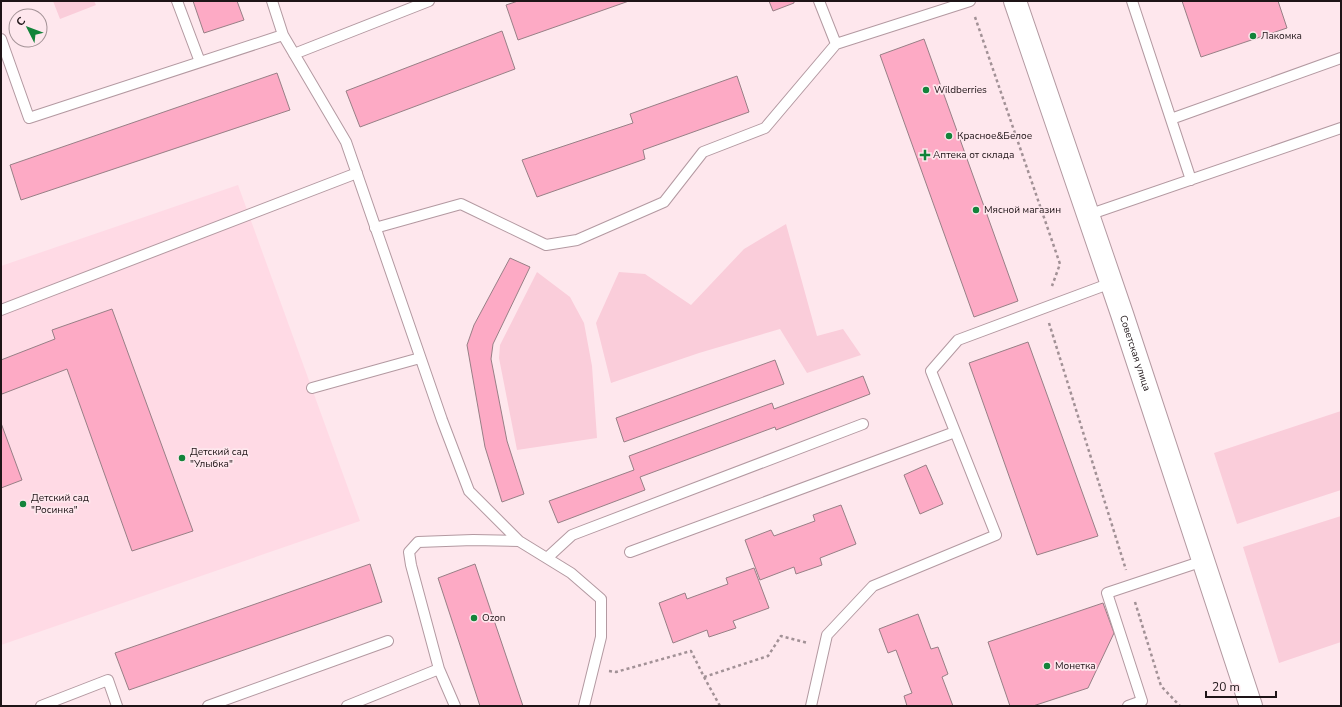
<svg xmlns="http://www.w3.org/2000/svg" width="1342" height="707" viewBox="0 0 1342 707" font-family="'Nunito Sans',sans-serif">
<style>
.built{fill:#ffdae5}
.green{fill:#facdda}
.building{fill:#fdaac5;stroke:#987f86}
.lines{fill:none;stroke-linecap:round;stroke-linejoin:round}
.lane-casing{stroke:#b399a1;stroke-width:12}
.secondary-casing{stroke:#b399a1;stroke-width:24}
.path{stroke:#a29196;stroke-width:2.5;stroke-dasharray:3 3;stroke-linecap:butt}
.lane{stroke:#fff;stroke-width:10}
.secondary{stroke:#fff;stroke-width:22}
.poi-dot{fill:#13833a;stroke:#fee7ed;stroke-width:1.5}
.labels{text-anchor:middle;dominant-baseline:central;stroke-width:3.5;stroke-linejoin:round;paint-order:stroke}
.poi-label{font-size:10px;fill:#1e1417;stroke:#fee7ed;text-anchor:start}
.street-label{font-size:10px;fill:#1e1417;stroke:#fee7ed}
</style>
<rect width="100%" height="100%" fill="#fee7ed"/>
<path class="built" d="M238,185L360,521L1,645V266Z"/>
<path class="green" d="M53,1H94L96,5L60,19Z
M786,224L817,336L843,329L861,355L807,373L780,329L699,353L611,383L596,323L619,272L645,274L691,305L744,249Z
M537,272L570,297L584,323L592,366L597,438L517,450L499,358L500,345Z
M1341,411V490L1237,524L1214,453Z
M1341,516V642L1279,663L1243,547Z"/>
<path class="building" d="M193,1H237L244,20L204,33Z
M518,1H629L518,40L506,5Z
M769,1H794V3L773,11Z
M1182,1H1278L1287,28L1201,57Z
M502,31L515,69L360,127L346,91Z
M924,39L1018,301L974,317L880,55Z
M277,73L290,110L21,200L10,165Z
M737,76L749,112L643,150L645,159L537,197L522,160L633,123L630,114Z
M510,258L530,267L493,344L491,359L507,441L524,494L502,502L485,447L467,345L474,325Z
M112,309L193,531L132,551L67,369L2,394L1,391V360L55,339L52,330Z
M1028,342L1098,536L1037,555L969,363Z
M775,360L784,384L624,442L616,418Z
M863,376L870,394L776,430L775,427L640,477L645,490L558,523L549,501L634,470L629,456L772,403L774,409Z
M1,423L22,480L1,488Z
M926,465L943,504L920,514L904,475Z
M841,505L856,544L820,558L822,565L796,574L794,567L760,580L745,540L771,530L774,536L815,521L813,515Z
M370,564L382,602L129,690L115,653Z
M475,564L523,706H480L438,578Z
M754,568L769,608L733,621L736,628L709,637L707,630L673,643L659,603L685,593L687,599L728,584L726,578Z
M1103,603L1114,633L1088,688L1033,706H1010L988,642Z
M918,614L931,649L938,647L948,674L942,677L953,706H907L904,696L912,693L896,650L888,653L879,629Z"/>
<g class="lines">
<g class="lane-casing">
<path id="lane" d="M177,1L200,62
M272,1L283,35L346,142L442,420L469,491L519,541L571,573L601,599V637L584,706
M819,1L836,44L970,1
M1132,1L1191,180
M1,39L29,118L283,35
M294,54L429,1
M1171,119L1341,58
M1088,215L1341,128
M375,228L461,204L546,245L577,240L664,202L703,152L765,128L836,44
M1,310L357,173
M312,388L420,358
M630,552L955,432
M547,558L572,535L863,424
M439,669L455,706
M41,706L108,680L117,706
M208,706L388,641
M347,706L439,669L411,565L409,552L418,542L473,540L519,541
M811,706L827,635L873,586L996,535L931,371L958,340L1111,283
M1128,706L1142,701L1107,593L1203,561"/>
</g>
<g class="secondary-casing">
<g id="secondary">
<path id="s1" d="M1015,1L1122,314L1251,706"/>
</g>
</g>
<path class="path" d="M975,17L1060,264L1052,286
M1049,323L1126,570
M1135,602L1161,686L1180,706
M609,671L616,672L691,651L704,677L768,656L781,636L808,643
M704,677L720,706"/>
<use href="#lane" class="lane"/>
<use href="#secondary" class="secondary"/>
</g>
<g class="poi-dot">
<circle cx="1253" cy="36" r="4"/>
<circle cx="926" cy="90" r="4"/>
<circle cx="949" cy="136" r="4"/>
<path d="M923 149h4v4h4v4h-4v4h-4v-4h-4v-4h4z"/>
<circle cx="976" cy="210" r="4"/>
<circle cx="182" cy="458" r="4"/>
<circle cx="23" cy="504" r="4"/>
<circle cx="474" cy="618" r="4"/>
<circle cx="1047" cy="666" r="4"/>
</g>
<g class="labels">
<g class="poi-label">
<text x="1261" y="36">Лакомка</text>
<text x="934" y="90">Wildberries</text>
<text x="957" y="136">Красное&amp;Белое</text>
<text x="933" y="155">Аптека от склада</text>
<text x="984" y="210">Мясной магазин</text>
<text x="190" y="452">Детский сад<tspan x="190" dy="12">"Улыбка"</tspan></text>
<text x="31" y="498">Детский сад<tspan x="31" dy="12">"Росинка"</tspan></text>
<text x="482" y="618">Ozon</text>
<text x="1055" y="666">Монетка</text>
</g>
<g class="street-label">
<text stroke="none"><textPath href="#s1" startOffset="372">Советская улица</textPath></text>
</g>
</g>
<rect width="1342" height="707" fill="none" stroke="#1e1417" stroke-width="4"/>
<g transform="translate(28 28) rotate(312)"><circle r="19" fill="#fee7ed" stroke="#a49397"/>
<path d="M0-3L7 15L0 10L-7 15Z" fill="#13833a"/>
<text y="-6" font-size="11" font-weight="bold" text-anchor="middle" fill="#1e1417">С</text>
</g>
<path d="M1206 691v6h70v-6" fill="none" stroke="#1e1417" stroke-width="2"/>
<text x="1212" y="691" font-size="12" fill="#1e1417" stroke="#fee7ed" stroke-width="3" paint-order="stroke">20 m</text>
</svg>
